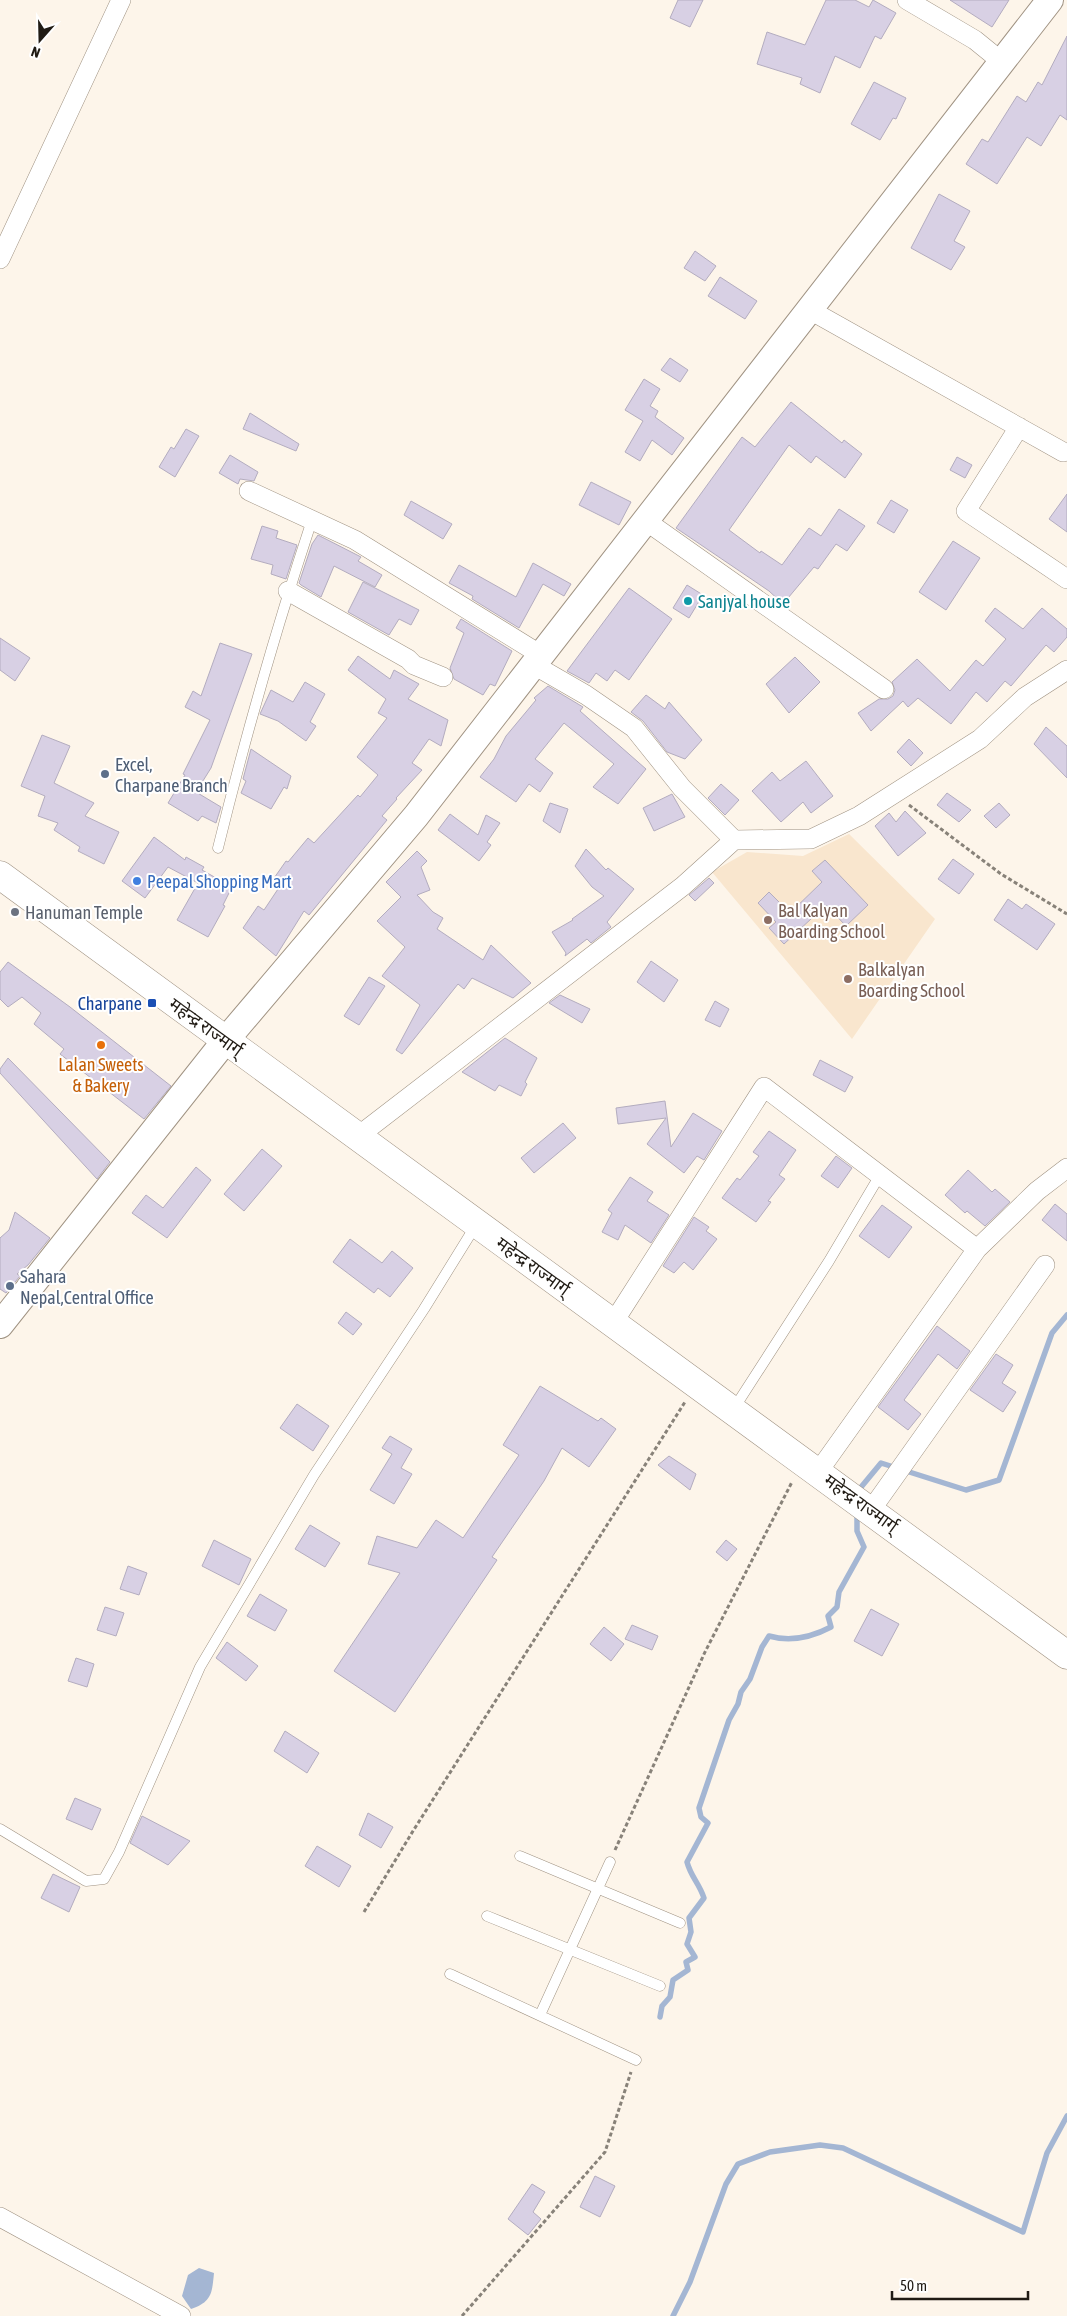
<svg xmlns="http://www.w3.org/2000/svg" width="1067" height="2316" viewBox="0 0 1067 2316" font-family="'Asap Condensed','Noto Sans Devanagari',sans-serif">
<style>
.built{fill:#f9e6ce}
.water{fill:#a4b6d3}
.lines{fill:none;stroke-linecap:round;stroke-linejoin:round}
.stream{stroke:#a4b6d3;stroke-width:5.5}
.building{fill:#d8d0e4;stroke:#b3acbf}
.lane-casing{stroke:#a09383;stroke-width:11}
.street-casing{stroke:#a09383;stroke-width:20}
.secondary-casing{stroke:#a09383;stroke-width:28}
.highway-casing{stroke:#a09383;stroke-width:29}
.path{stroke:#888279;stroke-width:3;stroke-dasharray:4 2.5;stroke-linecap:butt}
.lane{stroke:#fff;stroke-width:10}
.street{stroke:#fff;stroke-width:19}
.secondary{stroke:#fff;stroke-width:26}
.highway{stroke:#fff;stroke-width:28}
.culture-dot{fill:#0f9aa8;stroke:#fff;stroke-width:2}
.service-dot{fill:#5c6f8a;stroke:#fff;stroke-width:2}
.shop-dot{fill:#3f7fe0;stroke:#fff;stroke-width:2}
.worship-dot{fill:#6b7280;stroke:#fff;stroke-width:2}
.education-dot{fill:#8d6e63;stroke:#fff;stroke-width:2}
.transit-dot{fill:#1a4fb4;stroke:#fff;stroke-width:2}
.food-dot{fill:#e8710a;stroke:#fff;stroke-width:2}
.labels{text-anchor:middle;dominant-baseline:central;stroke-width:4;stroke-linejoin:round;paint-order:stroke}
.culture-label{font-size:18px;fill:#0d838f;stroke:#fff;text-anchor:start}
.service-label{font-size:18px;fill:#4e5e75;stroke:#fff;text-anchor:start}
.shop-label{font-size:18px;fill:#366cbe;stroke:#fff;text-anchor:start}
.education-label{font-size:18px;fill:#785e54;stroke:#fff;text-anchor:start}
.worship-label{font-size:18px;fill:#5b616d;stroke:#fff;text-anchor:start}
.transit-label{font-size:18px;fill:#164399;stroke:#fff;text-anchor:end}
.street-label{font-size:18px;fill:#201b14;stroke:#fff}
.food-label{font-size:18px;fill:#c56008;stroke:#fff}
</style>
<rect width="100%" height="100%" fill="#fdf5ea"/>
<path class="built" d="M849,834L935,919L852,1039L712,872L747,852L803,856Z"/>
<path class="water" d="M199,2268L214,2273C212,2293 212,2302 191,2309L182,2296L188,2275Z"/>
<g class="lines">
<path class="stream" d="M857,1492L881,1463L966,1490L999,1480L1052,1333L1067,1315
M660,2017L662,2006L670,1997L673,1980L688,1970L686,1962L695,1957L687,1944L691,1932L689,1918L704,1898C699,1883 691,1877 687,1862L708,1823L701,1817L699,1808L729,1720L738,1704L741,1692L750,1679L762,1647L769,1636C790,1642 812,1637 831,1627L828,1616L837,1607L839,1592L864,1547L857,1531V1518
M673,2316L690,2282L726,2184L738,2164L770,2152L820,2145L843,2148L1023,2232L1047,2153L1067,2116"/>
</g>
<path class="building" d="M678,0H703L690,27L670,18Z
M826,0H855L869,7L873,0L896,13L881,39L875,36L860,68L835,56L820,93L800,84L802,78L757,64L767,32L805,45Z
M950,0H1009L992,27Z
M1067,36V120L1060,115L1041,146L1027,137L997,184L966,164L982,139L988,142L1017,96L1026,102L1038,82L1042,85Z
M874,82L906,98L896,119L893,118L880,140L851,124Z
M939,194L970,211L954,241L965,247L951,270L911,248Z
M695,251L716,266L705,281L684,268Z
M720,277L757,301L745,319L708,296Z
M670,358L688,370L680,382L661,370Z
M644,379L660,389L650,406L658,411L655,417L684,438L672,455L652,440L640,461L625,452L643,421L625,410Z
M791,402L842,443L844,440L862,454L845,478L816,456L811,463L789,445L729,530L760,553L761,551L782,565L809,528L821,536L839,509L865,526L847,551L836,544L818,569L814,567L783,604L769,591L676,528L742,437L755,447Z
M250,413L299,444L296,451L243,429Z
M186,429L199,436L175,477L159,467L171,447L174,449Z
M230,455L258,472L254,481L240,479L238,484L219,473Z
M957,457L972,465L965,478L950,470Z
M591,482L631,502L619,525L579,505Z
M1067,494V532L1049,519Z
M891,500L908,510L894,533L877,523Z
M411,501L452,524L443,539L404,515Z
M262,526L278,531L276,538L297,545L286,579L271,574L273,565L251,559Z
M318,535L361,557L358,561L382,575L375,587L334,566L321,597L301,585L299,583L312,544Z
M953,541L980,558L946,610L919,592Z
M533,563L571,584L564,596L543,584L519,628L472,599L473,596L449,583L459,565L516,597Z
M363,582L419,610L411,625L399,619L389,635L348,612Z
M687,585L703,595L689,618L673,608Z
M629,588L672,619L629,680L615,670L607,681L596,673L589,683L567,671Z
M995,608L1023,629L1042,608L1067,629V637L1054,652L1046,645L1011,686L1005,681L987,702L976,692L951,724L918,698L908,707L903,701L871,731L858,713L879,699H888L893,696L895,690L892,682L917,659L950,691L976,660L983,666L1006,639L985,621Z
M461,619L512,651L495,686L490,684L483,695L454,679L450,668L464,633L456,628Z
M0,638L30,658L15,681L0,670Z
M220,643L252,654L211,768L196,792L221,807L216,823L202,816L198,821L168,803L185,775L183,774L210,720L185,707L193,691L201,696Z
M358,656L390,679L394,670L419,684L408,699L448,720L441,746L429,739L412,763L422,770L396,798L397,799L382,816L387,820L309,915L304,911L276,956L243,928L258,906L264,910L280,886L272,881L286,861L288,862L308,838L314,843L358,795L360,797L378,775L357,757L387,718L378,713L386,699L348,670Z
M795,657L820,682L789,713L766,684Z
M305,682L325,694L310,722L316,726L306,741L278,721L260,714L271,690L293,702Z
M548,686L583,707L580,711L646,769L618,804L593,787L614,764L564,723L535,759L553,773L540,792L529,784L516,802L480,777L494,759L506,736L536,700L534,698Z
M646,695L665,709L669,702L702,740L685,759L667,752L643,721L631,712Z
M1046,727L1067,746V778L1034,744Z
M42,735L70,746L54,783L94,803L85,816L119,832L104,864L78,851L80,847L54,830L58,823L38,816L45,796L21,786Z
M909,739L923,753L911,766L897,752Z
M251,749L291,776L287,789L284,787L271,809L241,793L246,781L243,779Z
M806,761L833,796L811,813L803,802L781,822L752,791L772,772L780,781Z
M721,784L739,800L725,815L708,798Z
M947,793L971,810L959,822L937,805Z
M672,794L685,817L654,831L643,808Z
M550,803L568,809L560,833L543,821Z
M999,803L1010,815L996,828L984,816Z
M905,811L926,833L898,856L875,826L889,813L896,822Z
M450,814L478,835L486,815L500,823L487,842L491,845L479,861L438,830Z
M154,837L185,860L186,857L204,867L202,870L232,887L223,905L225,906L208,937L177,920L198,883L168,867L145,898L122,881Z
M586,849L606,870L608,868L634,889L607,922L611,927L591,943L587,939L565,956L566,953L552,932L573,920L572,919L604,896L592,887L575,866Z
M417,851L427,861L421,867L430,890L417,895L433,912L443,918L437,929L483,960L491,945L531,983L513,998L472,978L464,989L458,984L402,1054L396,1050L420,1005L382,976L405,947L377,921L401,897L386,882Z
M953,859L974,874L959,894L938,879Z
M825,860L868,905L846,926L826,905L784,944L769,928L776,922L758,903L769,892L790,913L822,882L812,871Z
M709,878L714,883L695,901L689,895Z
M1008,899L1022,909L1026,904L1055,924L1037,950L994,920Z
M651,961L678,980L664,1002L637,982Z
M8,962L70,1007L171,1086L144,1119L60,1054L64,1049L34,1024L41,1013L22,997L8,1007L0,999V972Z
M369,977L385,986L359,1025L344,1016Z
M560,995L590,1009L582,1023L549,1003Z
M715,1001L729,1009L720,1027L705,1020Z
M505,1038L537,1058L525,1082L527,1084L521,1096L499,1085L495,1091L462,1072Z
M8,1058L110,1162L97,1179L0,1073V1069Z
M820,1060L853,1077L845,1092L813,1075Z
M665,1101L671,1147L693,1113L722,1131L704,1160L697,1156L684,1173L647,1144L666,1118L618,1124L616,1108Z
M563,1123L576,1138L534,1173L521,1158Z
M769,1131L796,1150L779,1175L785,1179L768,1201L771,1202L756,1222L722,1198L737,1178L740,1180L759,1156L753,1152Z
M262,1149L282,1166L244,1211L224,1194Z
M836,1156L852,1168L838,1188L821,1176Z
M196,1167L211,1180L167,1238L132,1213L146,1195L163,1208Z
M968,1170L992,1192L995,1189L1010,1202L985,1226L967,1211L965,1213L945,1195Z
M630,1177L653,1192L647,1201L669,1215L651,1243L625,1225L618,1240L602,1232L612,1213L608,1210Z
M1055,1204L1067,1214V1241L1042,1220Z
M882,1205L912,1227L889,1258L859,1236Z
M15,1212L50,1238L28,1265L17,1274L20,1276L6,1293L0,1289V1238L9,1230Z
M694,1217L709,1227L706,1231L717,1239L693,1270L684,1262L674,1273L663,1266Z
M350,1239L382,1263L392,1251L413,1268L390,1297L378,1288L374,1293L333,1262Z
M346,1312L362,1324L353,1335L338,1323Z
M937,1326L970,1351L957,1369L938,1354L904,1400L921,1414L908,1430L878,1407Z
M996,1354L1013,1365L1002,1383L1016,1392L1003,1412L970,1390Z
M540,1386L598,1421L601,1418L616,1429L589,1467L562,1448L544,1481L492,1557L497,1560L395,1712L334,1671L400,1573L368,1564L377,1536L417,1548L436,1520L463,1538L519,1455L503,1445Z
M297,1404L329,1426L313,1451L280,1428Z
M390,1436L412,1449L401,1468L412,1474L394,1504L370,1490L392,1454L382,1448Z
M669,1456L696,1474L690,1490L658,1465Z
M310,1525L340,1543L325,1567L295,1549Z
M214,1540L251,1559L239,1585L202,1566Z
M726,1540L737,1549L727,1561L716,1552Z
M128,1566L147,1573L139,1595L120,1589Z
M260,1594L287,1610L275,1631L247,1616Z
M105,1607L124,1613L116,1636L97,1630Z
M871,1609L899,1624L882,1656L854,1641Z
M632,1625L658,1636L652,1650L625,1639Z
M604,1627L624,1644L611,1661L590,1644Z
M227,1642L258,1666L246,1681L216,1658Z
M76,1658L94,1664L87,1687L68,1681Z
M285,1731L319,1753L307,1773L274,1751Z
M75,1798L101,1809L92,1830L66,1819Z
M368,1813L393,1827L381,1848L359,1835Z
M142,1816L190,1841L168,1865L130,1843Z
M317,1846L351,1866L339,1887L305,1866Z
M53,1874L80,1887L69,1912L41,1898Z
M595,2176L615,2186L600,2217L580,2207Z
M532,2184L545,2192L533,2212L541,2219L528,2235L508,2219Z"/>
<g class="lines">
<g class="lane-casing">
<path id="lane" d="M218,848C245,738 276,629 312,520
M733,1410L829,1261L880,1175
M0,1829L86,1881L104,1879L119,1852L200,1667L314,1475L424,1309L476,1225
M520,1856L680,1923
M487,1916L660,1986
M450,1974L636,2060
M540,2015L610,1862"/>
</g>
<g class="street-casing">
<path id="street" d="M907,0L975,40L1002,62
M0,259L121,0
M810,310L1063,452
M1019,427L966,511L1067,579
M249,491L355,540L541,655
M646,521L884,689
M288,591L408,659L414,665L443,677
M534,665L586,695L634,728L682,788L734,840
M357,1137L683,886L734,840L811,839L859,816L980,739L1025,697L1067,670
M613,1323L764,1087L977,1249
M818,1472L977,1249L1037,1191L1067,1168
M871,1510L1045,1265
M0,2217L181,2316"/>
</g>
<g class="secondary-casing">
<path id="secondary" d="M0,1325L225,1041L416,816L1050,0"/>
</g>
<g class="highway-casing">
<path id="highway" d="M0,875L1067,1655"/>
</g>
<path class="path" d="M909,805L1001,874L1067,914
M615,1850L705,1652L792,1482
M364,1912L413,1831L685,1402
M462,2316L605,2152L631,2072"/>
<use href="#lane" class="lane"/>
<use href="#street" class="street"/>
<use href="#secondary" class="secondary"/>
<use href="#highway" class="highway"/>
</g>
<circle class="culture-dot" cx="688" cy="601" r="5"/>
<g class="service-dot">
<circle cx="105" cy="774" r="5"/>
<circle cx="10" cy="1286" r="5"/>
</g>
<circle class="shop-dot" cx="137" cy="881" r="5"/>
<circle class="worship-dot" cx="15" cy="912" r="5"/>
<g class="education-dot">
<circle cx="768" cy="920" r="5"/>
<circle cx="848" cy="979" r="5"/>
</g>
<rect class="transit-dot" x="147" y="998" width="10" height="10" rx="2.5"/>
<circle class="food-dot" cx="101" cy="1045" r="5"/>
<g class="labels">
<g class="culture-label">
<text x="698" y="601">Sanjyal house</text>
</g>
<g class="service-label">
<text x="115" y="764">Excel,<tspan x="115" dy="21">Charpane Branch</tspan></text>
<text x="20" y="1276">Sahara<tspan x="20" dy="21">Nepal,Central Office</tspan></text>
</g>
<g class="shop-label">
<text x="147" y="881">Peepal Shopping Mart</text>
</g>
<g class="education-label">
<text x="778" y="910">Bal Kalyan<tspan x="778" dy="21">Boarding School</tspan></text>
<text x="858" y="969">Balkalyan<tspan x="858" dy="21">Boarding School</tspan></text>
</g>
<g class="worship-label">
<text x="25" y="912">Hanuman Temple</text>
</g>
<g class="transit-label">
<text x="142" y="1003">Charpane</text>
</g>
<g class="street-label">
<text transform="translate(206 1027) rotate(36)">महेन्द्र राज्मार्ग्</text>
<text transform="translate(533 1266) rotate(36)">महेन्द्र राज्मार्ग्</text>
<text transform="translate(861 1503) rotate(36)">महेन्द्र राज्मार्ग्</text>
</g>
<g class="food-label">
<text x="101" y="1064">Lalan Sweets<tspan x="101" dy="21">&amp; Bakery</tspan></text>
</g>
</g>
<g transform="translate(40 40) rotate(200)" stroke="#ffffff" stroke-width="4" paint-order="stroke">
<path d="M0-4L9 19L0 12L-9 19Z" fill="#201b14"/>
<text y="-8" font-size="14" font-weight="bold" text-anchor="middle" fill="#201b14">N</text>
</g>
<path d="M892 2291v8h136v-8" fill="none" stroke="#201b14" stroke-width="2.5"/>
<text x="900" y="2291" font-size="15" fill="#201b14" stroke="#ffffff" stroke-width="4" paint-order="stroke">50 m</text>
</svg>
